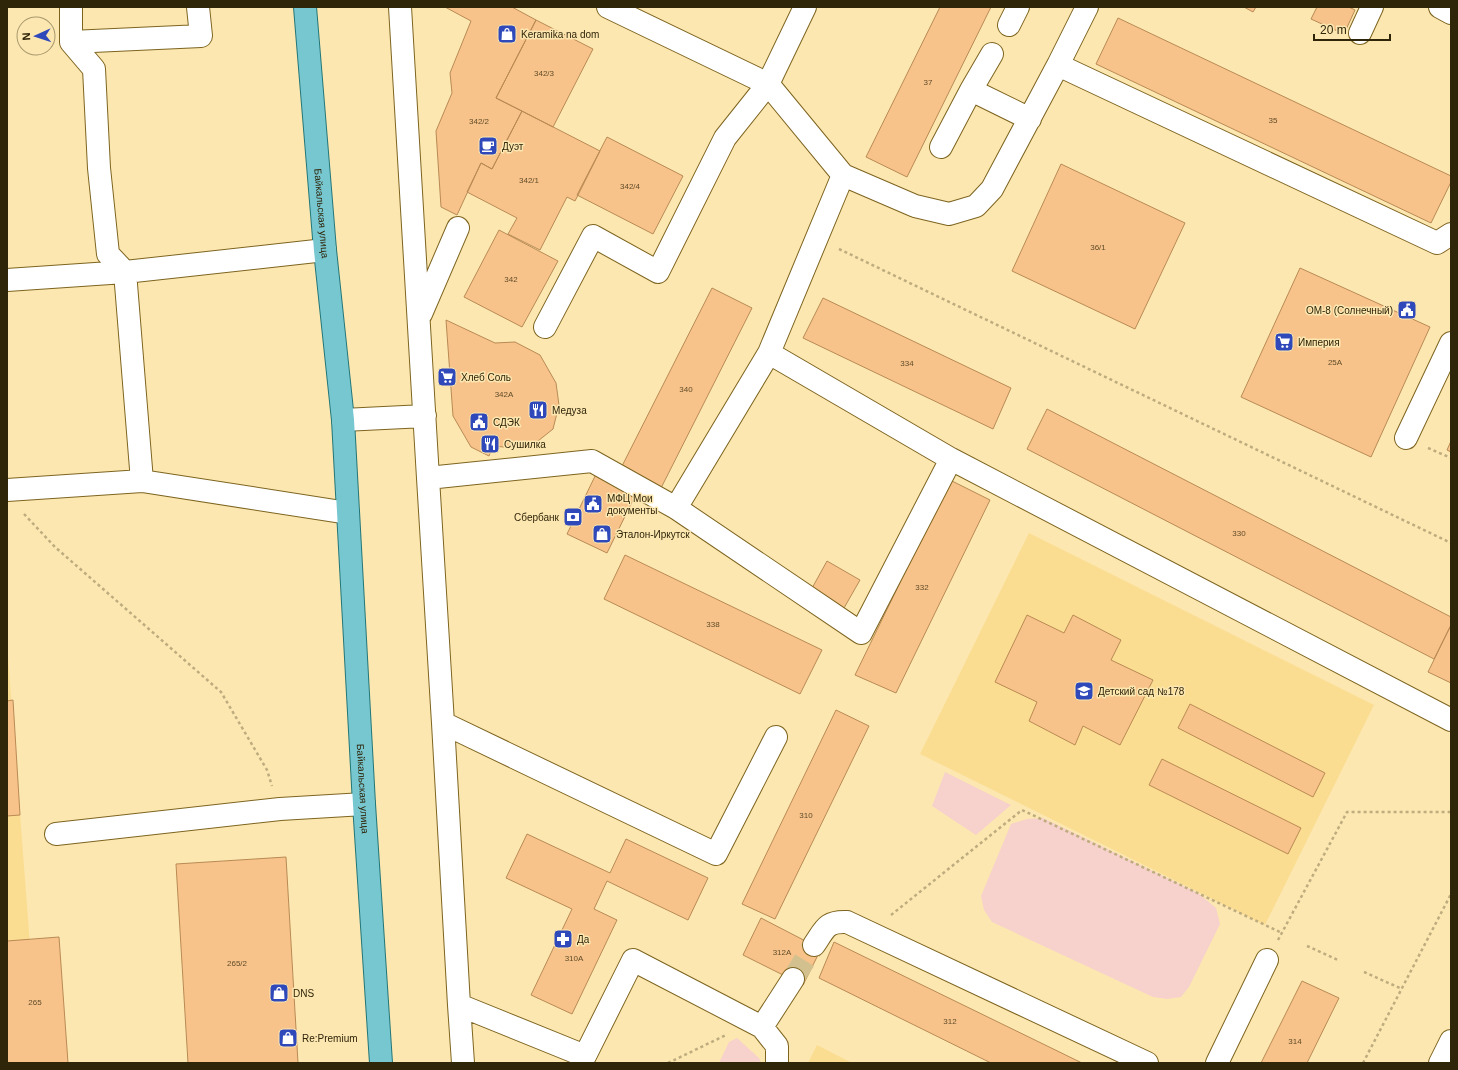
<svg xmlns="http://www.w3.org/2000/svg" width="1458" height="1070" viewBox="0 0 1458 1070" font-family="Arial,sans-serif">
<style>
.built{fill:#fbdd91}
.green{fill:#f7d1cb}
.building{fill:#f7c38a;stroke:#b98a54}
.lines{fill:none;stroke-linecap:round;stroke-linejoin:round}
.minor-tunnel{stroke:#d3c08f;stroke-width:22;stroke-dasharray:22 11;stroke-linecap:butt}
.minor-casing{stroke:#7d641f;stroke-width:24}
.major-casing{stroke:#237677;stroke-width:24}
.path{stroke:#beac7e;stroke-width:2.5;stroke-dasharray:3 3;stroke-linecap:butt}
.minor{stroke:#fff;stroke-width:22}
.major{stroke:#77c7d1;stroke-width:22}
.labels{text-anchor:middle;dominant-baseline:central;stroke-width:3;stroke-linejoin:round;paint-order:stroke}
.number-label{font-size:8px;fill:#614c29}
.poi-label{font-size:10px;fill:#2f2509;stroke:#fce7b1;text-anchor:start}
.street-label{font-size:10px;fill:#2f2509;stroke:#fce7b1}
</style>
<rect width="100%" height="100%" fill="#fce7b1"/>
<path class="built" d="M1029,533L1374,705L1265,925L920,754Z
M7,643L39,1063H7Z
M817,1045L852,1063H808Z"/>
<path class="green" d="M945,772L1011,805L976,835L932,806Z
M1043,818L1198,893L1216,908L1220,924L1189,987L1181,997L1167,999L1153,997L992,922L984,910L981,896L1011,824L1027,819Z
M737,1038L759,1058L761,1063H719L729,1042Z"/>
<path class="building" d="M445,7H512L536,20L496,98L522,111L492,169L481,163L457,215L441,207L436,131L452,93L450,73L471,21Z
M940,7H991L907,177L866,157Z
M1244,7H1256L1253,12Z
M1317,7H1349L1355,10L1344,34L1311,19Z
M1118,18L1451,176V182L1431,223L1096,64Z
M536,20L593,49L553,127L496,98Z
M522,111L600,151L575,201L567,197L540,250L508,234L517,218L467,192L481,163L492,169Z
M607,137L683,176L653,234L577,195Z
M1061,164L1185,223L1135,329L1012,271Z
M499,230L558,261L522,327L464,297Z
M1300,268L1430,327L1371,457L1241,397Z
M712,288L752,308L660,490L620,470Z
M823,298L1011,388L993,429L803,338Z
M446,320L495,343L515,342L540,355L556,383L559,405L553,429L538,441L514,448L493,446L489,456L471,447L453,416Z
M1047,409L1451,617V625L1434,659L1027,449Z
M1451,441V452L1447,450Z
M597,472L637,492L607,553L567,534Z
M950,480L990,500L896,693L855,675Z
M625,555L822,650L800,694L604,599Z
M827,561L860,580L844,608L811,590Z
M1027,615L1064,633L1073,615L1121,640L1111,660L1153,680L1120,745L1083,726L1075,745L1029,721L1037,702L995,682Z
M1450,627H1451V683L1428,672Z
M13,700L20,815L7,816V701Z
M1190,704L1325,773L1313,797L1178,728Z
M836,710L869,726L775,919L742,904Z
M1162,759L1301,828L1288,854L1149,785Z
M527,834L610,873L626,839L708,878L688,920L607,881L594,909L617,920L572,1014L531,995L572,909L506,878Z
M286,857L298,1063H188L176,864Z
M761,918L821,949L803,985L743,955Z
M59,937L68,1063H7V941Z
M834,942L1082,1063H991L819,978Z
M1302,981L1339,998L1307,1063H1261Z"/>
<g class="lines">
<path class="minor-tunnel" d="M793,979L814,945"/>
<g class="minor-casing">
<path id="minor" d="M71,7V42L94,69L99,168L108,254L125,272L142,481
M400,7L428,478L443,723L459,1005L463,1063
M608,7L768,84L843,175L915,206L949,214L976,206L992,189L1058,65L1437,243L1451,234
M1440,7L1451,13
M1009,25L1018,7
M1360,33L1372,7
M71,42L201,36L198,7
M1058,65L1087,7
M971,90L992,54
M941,147L971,90L1030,119
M7,280L125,272L325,250
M421,314L458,228
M545,327L593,236L658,272L725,138L768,84L805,7
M343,420L425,416
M1406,438L1451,343
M951,459L1451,720
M428,478L592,461L676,508L861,633L951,459L769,353
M7,490L142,481L348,513
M676,508L769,353L843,175
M443,723L716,854L776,737
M56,834L280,809L364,804
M814,945C825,929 826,921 847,922L1147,1063
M459,1005L585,1056L633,960L762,1027L777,1046V1063
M762,1027L793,979
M1217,1063L1267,960
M1440,1063L1451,1041"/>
</g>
<g class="major-casing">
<g id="major">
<path id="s1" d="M305,7L325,250L343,420L364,804L381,1063"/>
</g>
</g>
<path class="path" d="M839,249L1451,543
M1428,448L1451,458
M24,514L55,547L221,692L267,770L272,786
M891,915L1022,810L1282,933
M1278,940L1347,812H1451
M1307,946L1338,960
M1364,972L1402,989
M668,1063L726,1035
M1363,1063L1451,894"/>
<use href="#minor" class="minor"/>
<use href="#major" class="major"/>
</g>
<defs>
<g id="shop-square" transform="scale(1)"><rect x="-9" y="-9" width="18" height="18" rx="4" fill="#3049ba" stroke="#fce7b1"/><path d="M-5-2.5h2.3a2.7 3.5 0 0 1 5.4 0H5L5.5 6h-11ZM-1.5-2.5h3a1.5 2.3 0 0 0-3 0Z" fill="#fff"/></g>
<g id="cafe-square" transform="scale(1)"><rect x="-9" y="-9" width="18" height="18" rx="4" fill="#3049ba" stroke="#fce7b1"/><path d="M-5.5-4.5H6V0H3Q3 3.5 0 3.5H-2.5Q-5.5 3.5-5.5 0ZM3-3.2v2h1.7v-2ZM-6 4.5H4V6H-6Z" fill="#fff"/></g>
<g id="civic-square" transform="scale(1)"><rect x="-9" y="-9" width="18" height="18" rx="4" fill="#3049ba" stroke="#fce7b1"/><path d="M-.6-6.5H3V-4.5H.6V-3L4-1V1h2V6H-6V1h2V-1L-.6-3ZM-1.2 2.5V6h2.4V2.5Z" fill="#fff"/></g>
<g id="supermarket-square" transform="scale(1)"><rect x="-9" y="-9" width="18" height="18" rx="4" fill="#3049ba" stroke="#fce7b1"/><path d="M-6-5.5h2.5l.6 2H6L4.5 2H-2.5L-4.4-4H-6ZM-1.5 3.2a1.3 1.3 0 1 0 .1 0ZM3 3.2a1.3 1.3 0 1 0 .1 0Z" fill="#fff"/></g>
<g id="restaurant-square" transform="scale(1)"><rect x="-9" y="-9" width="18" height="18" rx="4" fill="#3049ba" stroke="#fce7b1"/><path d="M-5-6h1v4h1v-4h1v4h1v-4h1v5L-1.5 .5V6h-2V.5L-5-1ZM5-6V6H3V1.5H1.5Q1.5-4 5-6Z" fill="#fff"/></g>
<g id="bank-square" transform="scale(1)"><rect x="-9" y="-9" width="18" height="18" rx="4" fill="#3049ba" stroke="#fce7b1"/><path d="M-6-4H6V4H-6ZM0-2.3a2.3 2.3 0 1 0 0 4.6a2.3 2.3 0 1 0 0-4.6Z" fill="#fff"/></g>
<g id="school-square" transform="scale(1)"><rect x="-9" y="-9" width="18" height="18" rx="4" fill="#3049ba" stroke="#fce7b1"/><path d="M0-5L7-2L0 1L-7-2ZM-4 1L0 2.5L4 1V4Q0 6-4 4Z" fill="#fff"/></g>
<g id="pharmacy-square" transform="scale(1)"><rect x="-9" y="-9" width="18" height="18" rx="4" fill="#3049ba" stroke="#fce7b1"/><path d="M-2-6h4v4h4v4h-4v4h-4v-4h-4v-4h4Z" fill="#fff"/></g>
</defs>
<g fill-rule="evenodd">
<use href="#shop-square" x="507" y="34"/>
<use href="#cafe-square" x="488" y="146"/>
<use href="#civic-square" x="1407" y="310"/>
<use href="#supermarket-square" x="1284" y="342"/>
<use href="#supermarket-square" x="447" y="377"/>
<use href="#restaurant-square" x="538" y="410"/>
<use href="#civic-square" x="479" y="422"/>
<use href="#restaurant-square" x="490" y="444"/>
<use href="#civic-square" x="593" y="504"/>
<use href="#bank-square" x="573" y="517"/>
<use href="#shop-square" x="602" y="534"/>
<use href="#school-square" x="1084" y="691"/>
<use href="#pharmacy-square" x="563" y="939"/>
<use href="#shop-square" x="279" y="993"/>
<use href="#shop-square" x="288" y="1038"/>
</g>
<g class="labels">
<g class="number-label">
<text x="544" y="73">342/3</text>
<text x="928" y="82">37</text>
<text x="1273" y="120">35</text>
<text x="479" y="121">342/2</text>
<text x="529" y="180">342/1</text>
<text x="630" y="186">342/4</text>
<text x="1098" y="247">36/1</text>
<text x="511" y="279">342</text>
<text x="1335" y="362">25А</text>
<text x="907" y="363">334</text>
<text x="686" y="389">340</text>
<text x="504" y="394">342А</text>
<text x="1239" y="533">330</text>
<text x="922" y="587">332</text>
<text x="713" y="624">338</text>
<text x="806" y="815">310</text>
<text x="782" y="952">312А</text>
<text x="574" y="958">310А</text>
<text x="237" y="963">265/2</text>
<text x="35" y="1002">265</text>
<text x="950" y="1021">312</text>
<text x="1295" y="1041">314</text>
</g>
<g class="poi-label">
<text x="521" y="34">Keramika na dom</text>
<text x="502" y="146">Дуэт</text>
<text x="1393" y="310" text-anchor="end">ОМ-8 (Солнечный)</text>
<text x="1298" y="342">Империя</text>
<text x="461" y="377">Хлеб Соль</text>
<text x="552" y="410">Медуза</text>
<text x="493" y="422">СДЭК</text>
<text x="504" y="444">Сушилка</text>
<text x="607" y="498">МФЦ Мои<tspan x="607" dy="12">документы</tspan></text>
<text x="559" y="517" text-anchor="end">Сбербанк</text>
<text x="616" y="534">Эталон-Иркутск</text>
<text x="1098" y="691">Детский сад №178</text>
<text x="577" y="939">Да</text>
<text x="293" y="993">DNS</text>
<text x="302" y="1038">Re:Premium</text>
</g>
<g class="street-label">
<text stroke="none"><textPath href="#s1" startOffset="207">Байкальская улица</textPath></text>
<text stroke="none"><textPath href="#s1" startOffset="784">Байкальская улица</textPath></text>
</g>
</g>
<rect width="1458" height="1070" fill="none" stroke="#2f2509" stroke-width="16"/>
<g transform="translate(36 36) rotate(267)"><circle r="19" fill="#fce7b1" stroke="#aa996e"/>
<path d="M0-3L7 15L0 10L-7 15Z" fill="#3049ba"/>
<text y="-6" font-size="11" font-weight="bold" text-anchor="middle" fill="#2f2509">N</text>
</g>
<path d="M1314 34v6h76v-6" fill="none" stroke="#2f2509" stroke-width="2"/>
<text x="1320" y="34" font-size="12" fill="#2f2509" stroke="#fce7b1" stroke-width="3" paint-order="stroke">20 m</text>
</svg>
